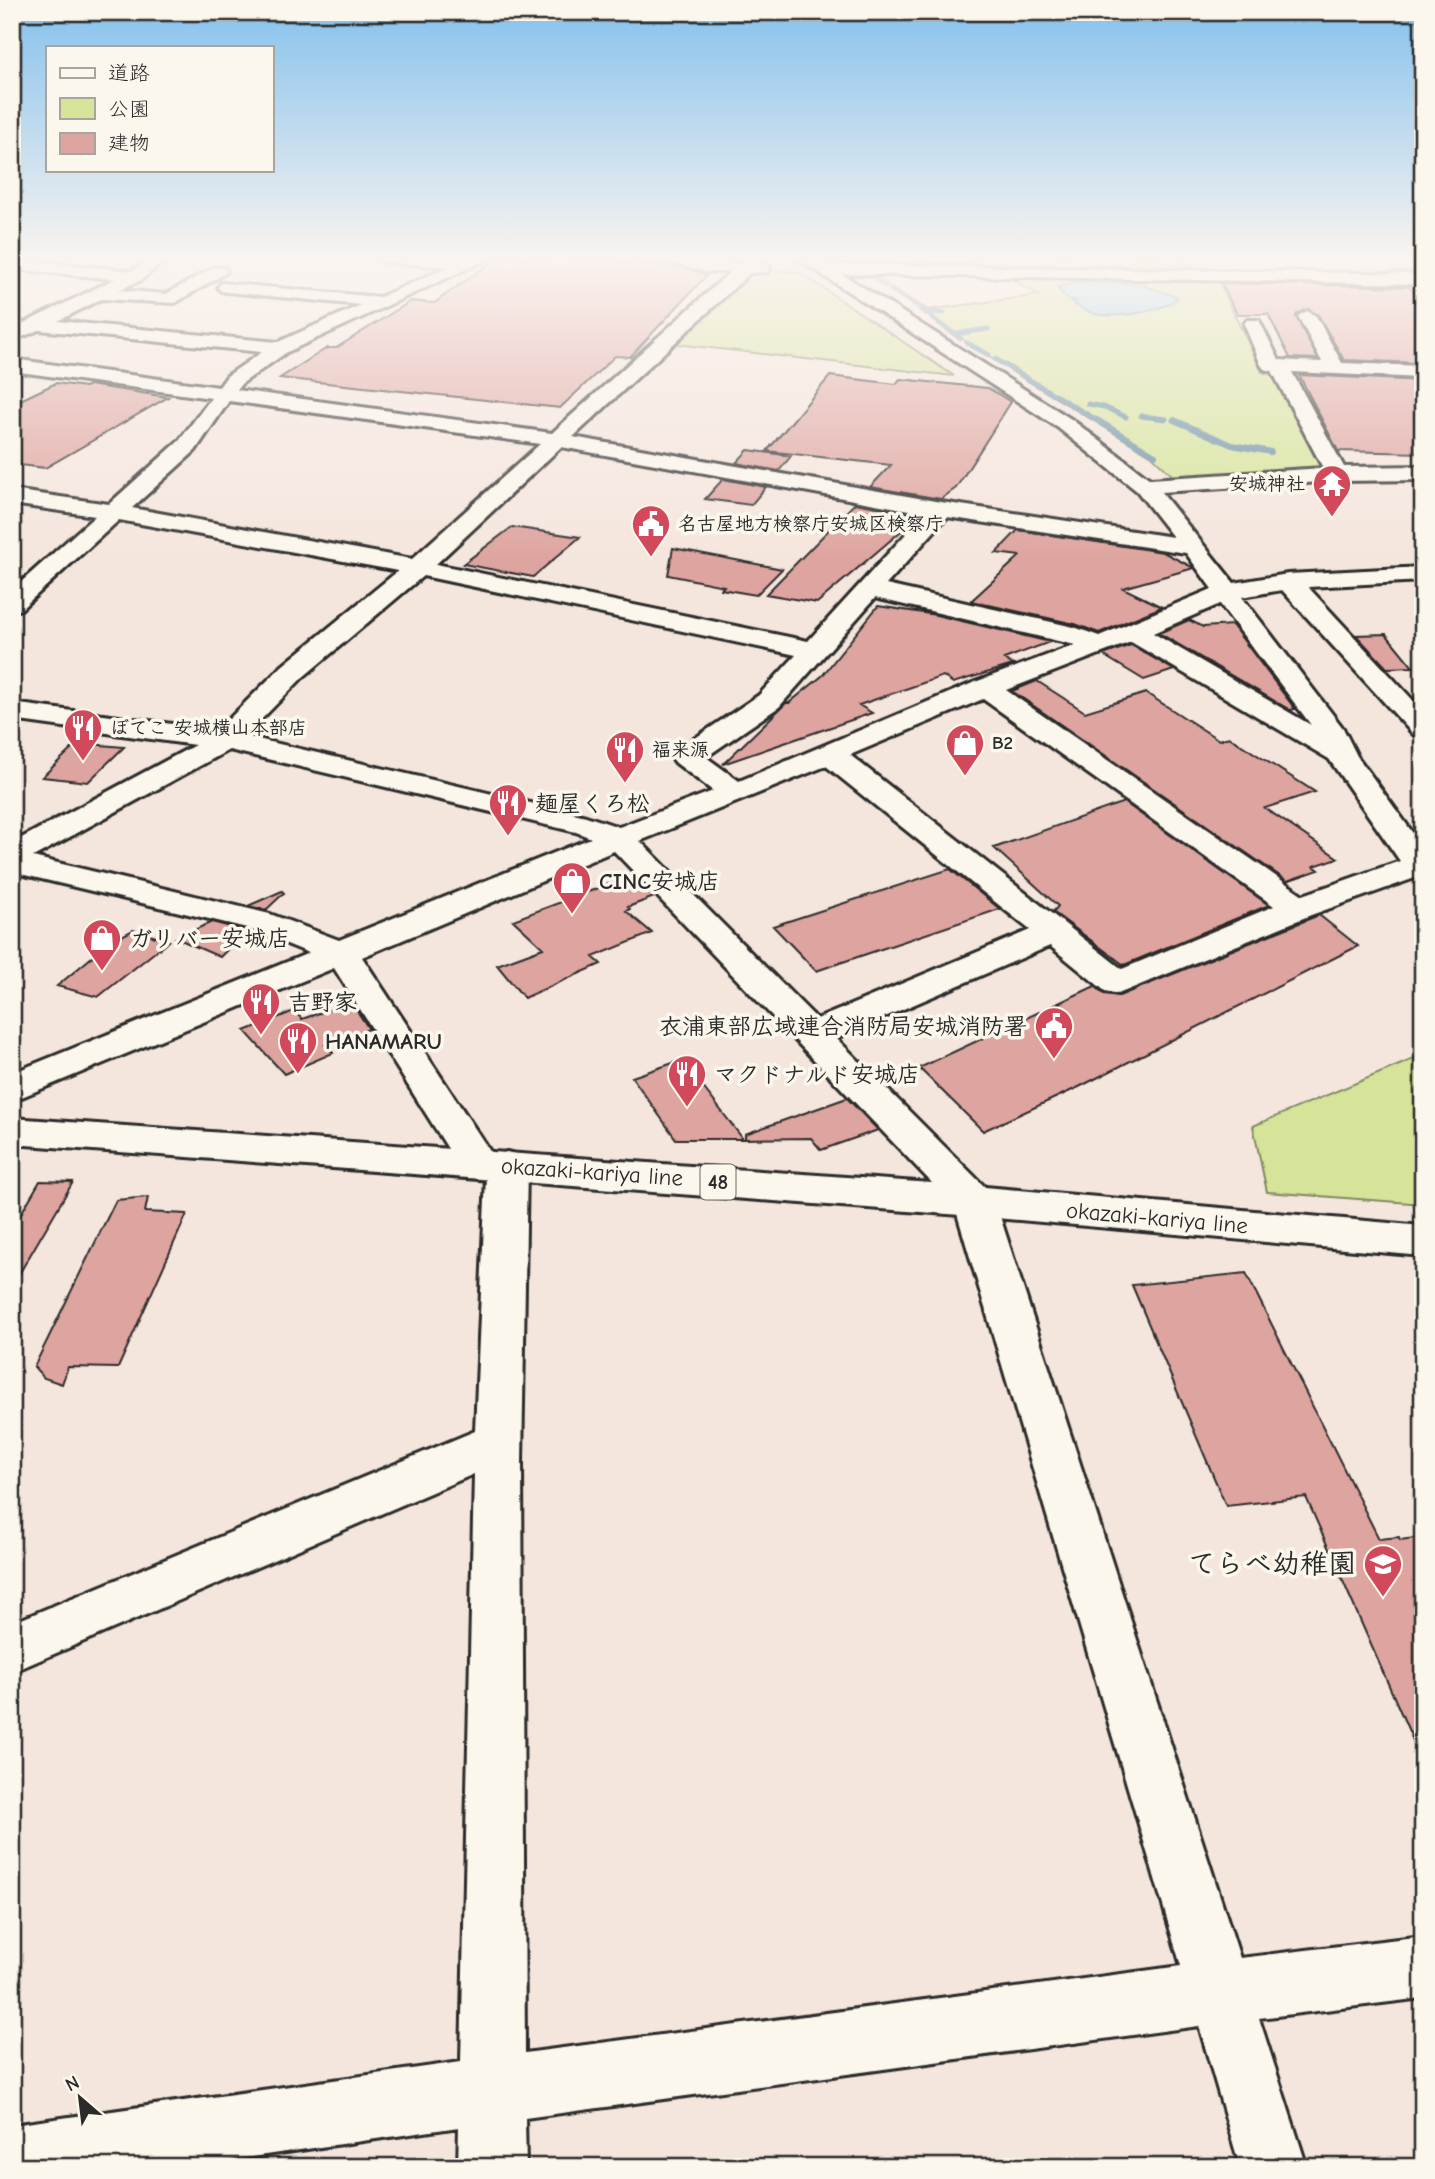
<svg xmlns="http://www.w3.org/2000/svg" width="1435" height="2179" viewBox="0 0 1435 2179" font-family="'Comic Neue','Klee One',sans-serif">
<style>
.built{fill:#eed2ca}
.green{fill:#d5e498;stroke:#808862;stroke-width:2}
.water{fill:#92d4f4;stroke:#6990a4;stroke-width:2}
.lines{fill:none;stroke-linecap:round;stroke-linejoin:round}
.stream-far1{stroke:#6990a4;stroke-width:5}
.stream{stroke:#6990a4;stroke-width:6}
.building{fill:#dea49f;stroke:#2b2b2b;stroke-width:2}
.minor-casing{stroke:#2b2b2b;stroke-width:6}
.major-casing{stroke:#2b2b2b;stroke-width:6}
.minor{fill:#fbf7ec;fill-rule:evenodd}
.major{fill:#fbf7ec;fill-rule:evenodd}
.labels{text-anchor:middle;dominant-baseline:central;stroke-width:7;stroke-linejoin:round;paint-order:stroke}
.far-poi-label{font-size:19px;font-weight:bold;fill:#2b2b2b;stroke:#fbf7ec;text-anchor:start}
.shield{fill:#fbf7ec;stroke:#696865;stroke-width:2}
.shield-label{font-size:21px;font-weight:bold;fill:#2b2b2b}
.poi-label{font-size:23px;font-weight:bold;fill:#2b2b2b;stroke:#fbf7ec;text-anchor:start}
.street-label{font-size:23px;fill:#2b2b2b;stroke:#fbf7ec}
.near-poi-label{font-size:28px;font-weight:bold;fill:#2b2b2b;stroke:#fbf7ec;text-anchor:end}
</style>
<rect width="100%" height="100%" fill="#f5e6dd"/>
<filter id="ink" filterUnits="userSpaceOnUse"><feTurbulence type="fractalNoise" baseFrequency=".0143" numOctaves="2"/><feDisplacementMap in="SourceGraphic" scale="14" xChannelSelector="R" yChannelSelector="G"/><feConvolveMatrix kernelMatrix="1 2 1 2 8 2 1 2 1" color-interpolation-filters="sRGB"/></filter>
<g filter="url(#ink)">
<path class="built" d="M908,257H1199L1209,270L910,264Z"/>
<path class="green" d="M976,257H1182L1188,265L978,264Z
M756,270L799,272L954,376L676,344Z
M1006,276L1217,278L1262,372L1280,378L1335,477L1176,479L1152,456L1006,368L920,311L1039,295Z
M1423,1055V1204L1267,1192L1253,1126Z"/>
<path class="water" d="M1074,282L1138,284L1178,297C1166,311 1120,317 1102,315C1090,314 1081,308 1071,302L1078,301L1067,299L1057,288Z"/>
<g class="lines">
<path class="stream-far1" d="M872,276L886,286
M890,289L928,312L932,318L960,338
M928,312L944,313
M954,334L988,329
M967,343L989,355
M995,359L1100,422
M1088,404L1104,407L1126,417
M1141,416L1166,419
M1173,420L1178,422"/>
<path class="stream" d="M1097,420L1155,455
M1174,420L1232,445L1271,452"/>
</g>
<path class="building" d="M499,257L602,260L679,267L707,275L630,357L615,356L560,408L280,378L327,348H336L411,301L434,303Z
M1221,283L1409,287L1423,304V363L1344,360L1318,315L1308,309L1297,314L1296,317L1318,359L1290,358L1268,314H1237Z
M1299,375L1423,381V453L1338,451Z
M830,376L896,384L900,379L988,388L1011,402L956,488L941,499L870,487L891,465L767,451Z
M56,383L85,387L89,385L168,397L45,468L12,464V404Z
M748,450L791,456L779,471L736,463Z
M723,479L766,487L751,505L705,499Z
M855,503L920,515L817,603L766,594Z
M512,527L580,537L533,577L463,564Z
M1018,530L1163,552L1194,568L1123,588L1162,607L1099,633L1075,624L971,601L1020,556L996,553Z
M673,548L782,569L756,595L721,589L724,586L668,575Z
M878,606L936,615L1050,642L1004,659L1013,665L953,683L943,676L859,705L872,713L723,764L786,703H789L822,676Z
M1189,620L1203,627L1232,625L1295,709L1290,710L1159,633Z
M1386,634L1413,667L1387,668L1356,635Z
M1131,645L1174,670L1144,680L1103,655Z
M1037,681L1085,712L1146,693L1219,740L1229,737L1315,792L1265,808L1338,858L1314,866L1319,870L1287,881L1012,691Z
M78,743L124,747L88,782L42,777Z
M1124,802L1269,905L1124,965L1053,912L1058,906L994,848Z
M950,869L1000,909L816,971L773,926Z
M633,875L654,897L628,907L630,909L626,911L652,933L593,957L601,964L524,998L497,965L543,948L513,920Z
M282,891L284,893L266,910L248,906Z
M1319,915L1358,946L1079,1087L983,1131L919,1068L1095,986L1104,994L1119,996Z
M212,922L246,931L220,957L176,938Z
M133,930L169,941L98,997L57,986L110,942Z
M351,1002L369,1029L325,1045L333,1053L284,1074L245,1031L294,1011L302,1019Z
M682,1060L743,1139H676L632,1077Z
M847,1098L878,1130L821,1150L811,1138L745,1139V1134Z
M40,1181L73,1182L12,1286V1217H19Z
M148,1197L145,1212L187,1214L118,1368L68,1367L62,1384L44,1378L34,1367L116,1200Z
M1246,1273L1379,1539L1399,1537L1400,1540L1423,1537V1763L1306,1497L1226,1506L1132,1285Z"/>
<g class="lines">
<g class="minor-casing">
<path id="minor" d="M150,257H169L141,280L119,290L166,294L213,268H225L227,272L175,303L101,299L58,321L278,342L361,305L227,292L221,291L218,287L221,283L380,297L448,267L383,262L375,257H492L287,352L241,384L237,390L552,433L730,272H706L661,260L659,257L741,263L747,257H765L760,263L768,264L770,268L768,272L750,273L573,437L941,502L1173,537L1137,491L1057,427L795,257H815L826,264L1423,274V284L842,274L1071,419L1150,479L1323,468L1272,371L1264,369L1261,365L1244,324L1247,320H1259L1279,360L1322,362L1298,316L1307,311L1316,316L1342,363L1423,366V378L1292,372L1344,467L1423,466V480L1337,481L1161,492L1234,583L1288,574L1423,567V581L1308,587L1423,711V737L1413,734L1282,590L1242,597L1343,728L1357,756L1423,847V880L1415,878L1311,915L1118,994L1105,991L1050,946L836,1038L989,1191L995,1201L1240,1958L1423,1936V1998L1259,2018L1307,2167H1240L1199,2026L525,2118L526,2167H458L459,2127L183,2167H12V2125L461,2062L474,1474L12,1672V1623L475,1431L486,1176L478,1178L464,1174L334,968L12,1101V1073L309,953L247,928L12,872V843L195,745L12,720V703L218,730L282,666L398,571L119,520L21,609L12,612V590L95,516L12,504V490L109,504L179,441L211,398L12,371V359L219,387L227,376L262,352L39,330L12,341V329L115,279L12,269V259L132,271ZM229,401L540,444L412,559L132,508L195,451ZM561,447L925,513L808,641L436,564ZM947,517L1186,553L1212,589L1099,636L1074,627L886,585ZM423,576L796,655L759,695L676,751L671,757L676,763L713,791L619,827L586,816L245,736L302,678ZM875,598L1075,645L975,682L739,781L706,757L779,707ZM1220,604L1225,611L1311,725L1153,633ZM1131,642L1329,759L1400,861L1303,895L1006,690ZM983,699L1274,906L1122,969L850,755ZM229,750L576,832L591,838L339,940L270,914L33,857ZM826,766L1030,930L817,1019L640,841ZM614,851L955,1207L1181,1966L525,2053L522,1463L527,1166L521,1156L507,1152L493,1156L362,957Z"/>
</g>
<g class="major-casing">
<path id="major" d="M12,1118L974,1186L1423,1226V1256L974,1216L12,1144Z"/>
</g>
<use href="#minor" class="minor"/>
<use href="#major" class="major"/>
</g>
</g>
<linearGradient id="sky" x2="0" y2="1"><stop stop-color="#85c1ed"/><stop offset="0.46" stop-color="#faf4f0"/><stop offset="1" stop-color="#faf4f0" stop-opacity="0"/></linearGradient>
<rect width="1435" height="562" fill="url(#sky)"/>
<defs>
<g id="temple-pin" transform="scale(2.0125)"><path d="M0 17L-7.5 6A9.5 9.5 0 1 1 7.5 6Z" fill="#d1495b" stroke="#fbf7ec"/><path d="M0-6L5-2H3V0L6.5 2.5H4V6H1.5V3h-3V6H-4V2.5H-6.5L-3 0V-2H-5Z" fill="#fff"/></g>
<g id="civic-pin" transform="scale(2.0125)"><path d="M0 17L-7.5 6A9.5 9.5 0 1 1 7.5 6Z" fill="#d1495b" stroke="#fbf7ec"/><path d="M-.6-6.5H3V-4.5H.6V-3L4-1V1h2V6H-6V1h2V-1L-.6-3ZM-1.2 2.5V6h2.4V2.5Z" fill="#fff"/></g>
<g id="restaurant-pin" transform="scale(2.0125)"><path d="M0 17L-7.5 6A9.5 9.5 0 1 1 7.5 6Z" fill="#d1495b" stroke="#fbf7ec"/><path d="M-5-6h1v4h1v-4h1v4h1v-4h1v5L-1.5 .5V6h-2V.5L-5-1ZM5-6V6H3V1.5H1.5Q1.5-4 5-6Z" fill="#fff"/></g>
<g id="shop-pin" transform="scale(2.0125)"><path d="M0 17L-7.5 6A9.5 9.5 0 1 1 7.5 6Z" fill="#d1495b" stroke="#fbf7ec"/><path d="M-5-2.5h2.3a2.7 3.5 0 0 1 5.4 0H5L5.5 6h-11ZM-1.5-2.5h3a1.5 2.3 0 0 0-3 0Z" fill="#fff"/></g>
<g id="school-pin" transform="scale(2.0125)"><path d="M0 17L-7.5 6A9.5 9.5 0 1 1 7.5 6Z" fill="#d1495b" stroke="#fbf7ec"/><path d="M0-5L7-2L0 1L-7-2ZM-4 1L0 2.5L4 1V4Q0 6-4 4Z" fill="#fff"/></g>
</defs>
<g fill-rule="evenodd">
<use href="#temple-pin" x="1332" y="484"/>
<use href="#civic-pin" x="651" y="524"/>
<use href="#restaurant-pin" x="83" y="728"/>
<use href="#shop-pin" x="965" y="743"/>
<use href="#restaurant-pin" x="625" y="750"/>
<use href="#restaurant-pin" x="508" y="803"/>
<use href="#shop-pin" x="572" y="881"/>
<use href="#shop-pin" x="102" y="938"/>
<use href="#restaurant-pin" x="261" y="1002"/>
<use href="#civic-pin" x="1054" y="1026"/>
<use href="#restaurant-pin" x="298" y="1041"/>
<use href="#restaurant-pin" x="687" y="1074"/>
<use href="#school-pin" x="1383" y="1564"/>
</g>
<g class="labels">
<g class="far-poi-label">
<text x="1305" y="484" text-anchor="end">安城神社</text>
<text x="678" y="524">名古屋地方検察庁安城区検察庁</text>
<text x="110" y="728">ぼてこ 安城横山本部店</text>
<text x="992" y="743">B2</text>
<text x="652" y="750">福来源</text>
</g>
<rect class="shield" x="700.5" y="1164.5" width="35" height="35" rx="5"/>
<g class="shield-label">
<text x="718" y="1182">48</text>
</g>
<g class="poi-label">
<text x="535" y="803">麺屋くろ松</text>
<text x="599" y="881">CINC安城店</text>
<text x="129" y="938">ガリバー安城店</text>
<text x="288" y="1002">吉野家</text>
<text x="1027" y="1026" text-anchor="end">衣浦東部広域連合消防局安城消防署</text>
<text x="325" y="1041">HANAMARU</text>
<text x="714" y="1074">マクドナルド安城店</text>
</g>
<g class="street-label">
<text transform="translate(592 1172) rotate(4)">okazaki-kariya line</text>
<text transform="translate(1157 1218) rotate(5)">okazaki-kariya line</text>
</g>
<g class="near-poi-label">
<text x="1356" y="1564">てらべ幼稚園</text>
</g>
</g>
<rect width="1435" height="2179" fill="none" stroke="#fbf7ec" stroke-width="42"/>
<rect x="21" y="21" width="1393" height="2137" fill="none" stroke="#2b2b2b" stroke-width="2.5" filter="url(#ink)"/>
<rect x="46" y="46" width="228" height="126" fill="#fbf7ec" stroke="#a8a59f" stroke-width="2"/>
<rect x="60" y="68" width="35" height="10" fill="#fbf7ec" stroke="#a8a59f" stroke-width="2"/>
<text x="108" y="80" font-size="21" fill="#2b2b2b">道路</text>
<rect x="60" y="98" width="35" height="21" fill="#d5e498" stroke="#a8a59f" stroke-width="2"/>
<text x="108" y="116" font-size="21" fill="#2b2b2b">公園</text>
<rect x="60" y="133" width="35" height="21" fill="#dea49f" stroke="#a8a59f" stroke-width="2"/>
<text x="108" y="150" font-size="21" fill="#2b2b2b">建物</text>
<g transform="translate(80 2098) rotate(332)" stroke="#fbf7ec" stroke-width="5" paint-order="stroke">
<path d="M0-5L12 26L0 18L-12 26Z" fill="#2b2b2b"/>
<text y="-10" font-size="19" font-weight="bold" text-anchor="middle" fill="#2b2b2b">N</text>
</g>
</svg>
